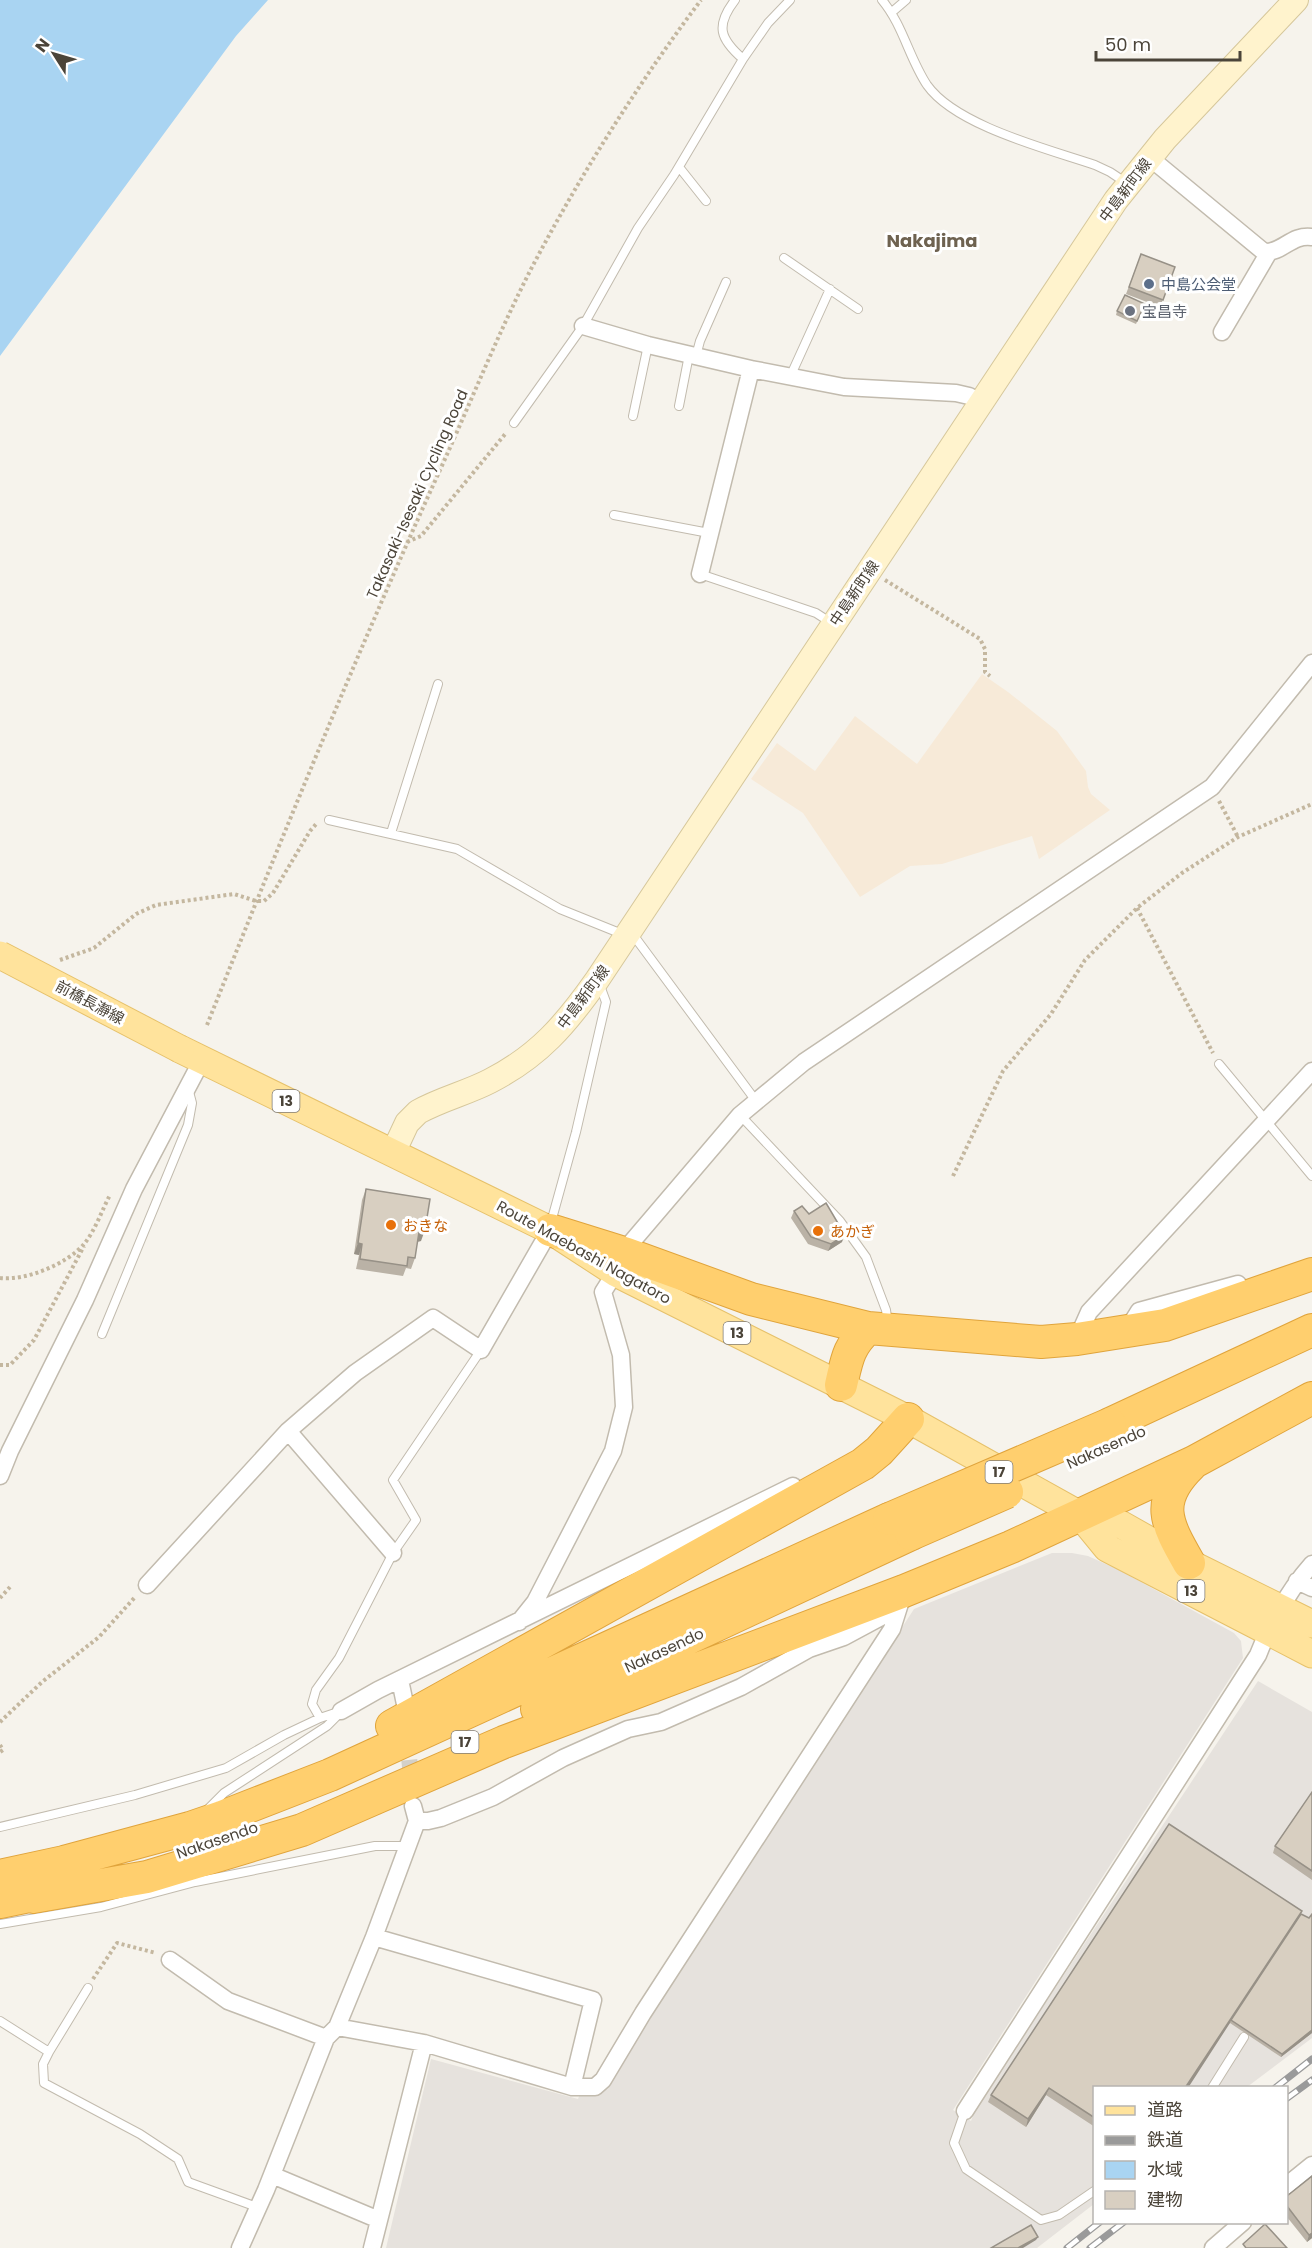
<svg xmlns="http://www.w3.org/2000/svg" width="1312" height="2248" viewBox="0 0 1312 2248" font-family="Poppins,'Noto Sans JP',sans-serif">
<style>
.commercial{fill:#f7ead8}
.industrial{fill:#e6e2dd}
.water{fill:#a9d4f2}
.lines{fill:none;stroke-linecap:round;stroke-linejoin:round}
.street-tunnel{stroke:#d4d0c8;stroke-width:16;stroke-dasharray:16 8;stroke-linecap:butt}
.lane-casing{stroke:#c2bbae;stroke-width:10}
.street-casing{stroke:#c2bbae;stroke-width:19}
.secondary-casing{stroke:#d6c79b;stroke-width:26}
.primary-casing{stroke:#e6c16a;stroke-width:29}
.highway-casing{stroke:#e0a43c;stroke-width:34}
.path{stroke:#c4b79f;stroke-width:4;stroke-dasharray:3 3;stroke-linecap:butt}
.lane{stroke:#fff;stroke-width:8}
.street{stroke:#fff;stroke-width:16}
.secondary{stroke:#fff3cd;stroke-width:24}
.primary{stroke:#ffe39c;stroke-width:27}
.highway{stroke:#ffcf6e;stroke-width:32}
.rail-casing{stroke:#9a9a9a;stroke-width:7}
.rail{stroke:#fff;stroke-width:4.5;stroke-dasharray:14;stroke-linecap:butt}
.primary-bridge-casing{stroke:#e6c16a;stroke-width:29;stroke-linecap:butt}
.highway-bridge-casing{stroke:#e0a43c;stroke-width:34;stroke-linecap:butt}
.primary-bridge{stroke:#ffe39c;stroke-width:27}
.highway-bridge{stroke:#ffcf6e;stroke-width:32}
.wall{fill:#bab2a6}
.shaded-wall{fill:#979187}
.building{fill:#d8cfc1;stroke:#979187;stroke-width:1.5}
.service-dot{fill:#5c6f8a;stroke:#fff;stroke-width:2}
.worship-dot{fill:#6b7280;stroke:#fff;stroke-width:2}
.food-dot{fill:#e8710a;stroke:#fff;stroke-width:2}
.labels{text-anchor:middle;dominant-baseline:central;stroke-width:6;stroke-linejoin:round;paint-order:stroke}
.shield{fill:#fff;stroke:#817c74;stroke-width:1.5}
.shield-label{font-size:14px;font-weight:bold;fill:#4b4439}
.street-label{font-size:15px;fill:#4b4439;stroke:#fff}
.service-label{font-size:15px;fill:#4e5e75;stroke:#fff;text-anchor:start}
.worship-label{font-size:15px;fill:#5b616d;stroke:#fff;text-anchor:start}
.food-label{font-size:15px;fill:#c56008;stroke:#fff;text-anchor:start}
.quarter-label{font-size:18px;font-weight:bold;fill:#6e6250;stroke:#fff}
</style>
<rect width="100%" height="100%" fill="#f6f3ec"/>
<path class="commercial" d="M982,674L1008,692L1057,731L1086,771L1088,787L1091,794L1110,810L1039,859L1032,836L942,864L910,866L860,897L803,813L751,779L777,743L815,771L855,716L917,764Z"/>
<path class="industrial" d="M1052,1553H1072L1088,1556L1119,1570L1234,1633L1241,1641L1243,1658L953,2110L971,2121L976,2108L1258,1681L1312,1712V2038L1247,2087L1094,2088V2204L1037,2248H386L431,2059L578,2099L580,2094L608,2089L613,2074L914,1609Z"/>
<path class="water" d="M0,0H268L236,36L0,356Z"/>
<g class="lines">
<path class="street-tunnel" d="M407,1736L412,1788"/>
<g class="lane-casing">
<path id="lane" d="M735,0C715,26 720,39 743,59
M882,0C903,25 909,58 927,85C956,126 1048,149 1095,165L1110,172L1128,184
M892,12L906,0
M679,167L706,201
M784,258L858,309
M696,356L700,341L726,282
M790,377L830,289
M679,406L689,355
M633,416L648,345
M514,423L583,326L638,228L674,175L743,59L768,23L790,0
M614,515L709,533
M700,574L816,613L833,624
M329,820L457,849L560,909L637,940L756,1101
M391,833L438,684
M1219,1064L1312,1176
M740,1115L840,1221L866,1257L886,1310L888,1324
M550,1226L576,1132L606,1002L599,983
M102,1334L188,1125L192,1103L188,1088
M320,1718L312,1704L316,1690L339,1658L393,1553L416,1520L393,1480L481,1350
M207,1810L224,1793L327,1726L341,1712
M0,1827L135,1795L226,1768L284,1735L320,1718L341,1711
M0,1924L101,1907L195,1882L375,1846H408
M0,2021L49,2052L88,1988
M49,2052L43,2064L44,2083L140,2134L178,2159L188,2182L257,2207
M1212,2088L1244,2037
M965,2111L954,2143L966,2169L1041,2220L1059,2215L1094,2191"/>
</g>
<g class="street-casing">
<path id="street" d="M1149,157L1264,252C1283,253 1291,234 1312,237
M583,326L648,345L751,369L844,387L956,393L969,396L981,403
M1222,332L1269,252
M700,574L751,369
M1126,1332L1139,1311L1238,1284
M1077,1339L1089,1312L1312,1071
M288,1431L393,1553
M0,1476L10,1451L85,1300L134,1189L202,1060
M1297,1581L1312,1588
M147,1585L288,1431L355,1373L433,1318L481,1350L550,1230
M519,1622L535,1602L613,1451L624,1407L621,1355L603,1292L627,1254L630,1244L740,1115L804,1062L1212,787L1312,663
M400,1680L405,1704
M341,1711L378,1690L793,1486
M417,1821H428L441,1818L493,1797L563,1758L628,1729L661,1722L741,1687L809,1649L844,1637L898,1608
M374,1937L593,2000L572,2087
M170,1960L228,2001L326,2038
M337,2027L424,2043L572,2087H595L603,2080L643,2013L892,1629L904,1591
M965,2111L1258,1655C1271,1622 1288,1591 1312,1564
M272,2175L379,2220
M1286,2186L1312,2165
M240,2248L266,2190L326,2038L337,2027L374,1937L417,1821L413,1806
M372,2248L424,2043
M1213,2248L1243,2222"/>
</g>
<g class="secondary-casing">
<path id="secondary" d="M393,1153L407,1123L418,1112C441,1099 467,1093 490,1081C539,1056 566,1024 597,980L1116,200L1165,139L1296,0"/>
</g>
<g class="primary-casing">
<path id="primary" d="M180,1049L550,1230L616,1273L908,1419L1080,1515L1122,1525L1189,1563L1312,1624
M1080,1515L1107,1548L1312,1654"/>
</g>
<g class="highway-casing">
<path id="highway" d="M550,1230L627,1254L751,1299L868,1328
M841,1385C847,1359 848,1347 868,1328L1041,1342L1077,1339L1165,1325L1312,1274
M1110,1424L1312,1330
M1189,1563C1166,1523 1154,1501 1191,1465
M537,1709L911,1534
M392,1726L863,1464L879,1451L908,1419
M0,1876L64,1862L190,1828L222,1817L330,1775L889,1519
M33,1897L147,1877L302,1830L504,1742L904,1591L1011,1547L1194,1462L1312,1398
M0,1902L53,1891"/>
</g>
<path class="path" d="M407,542L421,536L506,433
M885,580L980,639L985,649V672L990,676
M1219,801L1238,837
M1137,908L1213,1053
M60,960L94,948L136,914L156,905L234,894L256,901H264L273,893L310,831L317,823
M207,1025C281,839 357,653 440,470C470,404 497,336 530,271C579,177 637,85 701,0
M953,1176L1003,1071L1051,1014L1085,960L1137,908L1182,873L1238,837L1312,804
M0,1278C26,1281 67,1264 84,1244C95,1231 102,1210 110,1195
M0,1365H10L34,1340L84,1246
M0,1598L10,1587
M0,1722L42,1682L99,1637L136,1596
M0,1745L3,1750L0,1752
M93,1979L117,1943L156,1953"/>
<use href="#lane" class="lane"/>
<use href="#street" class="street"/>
<use href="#secondary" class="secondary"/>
<use href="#primary" class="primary"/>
<use href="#highway" class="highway"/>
<g class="rail-casing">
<path id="rail" d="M1275,2088L1312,2059
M1286,2099L1312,2080
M1067,2248L1100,2222
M1090,2248L1124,2222"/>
</g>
<use href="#rail" class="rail"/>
<g class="primary-bridge-casing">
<path id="primary-bridge" d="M0,955L180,1049"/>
</g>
<g class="highway-bridge-casing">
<path id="highway-bridge" d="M889,1519L1110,1424
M911,1534L1007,1492"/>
</g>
<use href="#primary-bridge" class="primary-bridge"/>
<use href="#highway-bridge" class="highway-bridge"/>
</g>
<path class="wall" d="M1141,254L1175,267L1160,307L1126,294Z
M1145,304L1136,324L1116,315L1117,311Z
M366,1189L421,1241L417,1242L415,1258L411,1269L406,1268L403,1276L356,1269L359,1255L354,1254L362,1200Z
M794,1211L809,1214L842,1242L828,1251L808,1244L791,1218Z
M1312,1792V1880L1273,1853L1275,1846Z
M1301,1914L1309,1918L1312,1914V2033L1281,2057L1230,2023L1095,2088V2127L1046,2095L1026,2127L988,2102L991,2095Z
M1312,2176V2238L1307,2242L1287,2217V2196Z"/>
<path class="shaded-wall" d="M425,1230L421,1241L415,1242L419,1232Z
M845,1235L842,1242L828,1251L831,1244Z
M358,1243L362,1244L359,1255L354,1254Z
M1302,1911L1299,1918L1231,2020L1230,2023L1188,2088H1185Z
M1312,2030V2033L1281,2057L1282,2054Z
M1049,2088L1046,2095L1026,2127L1028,2119Z
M1312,2233V2238L1307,2242L1309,2235Z
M1038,2237L1036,2240L1023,2248H1018Z"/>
<path class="building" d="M1141,254L1175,267L1163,300L1129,287Z
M1125,295L1145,304L1137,321L1117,311Z
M366,1189L430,1199L425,1230L419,1232L415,1258L408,1257L407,1266L360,1259L362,1244L358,1243Z
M826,1203L845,1235L831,1244L811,1237L794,1211L802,1206L809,1214Z
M1312,1792V1871L1275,1846Z
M1169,1824L1302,1911L1185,2088H1095V2118L1049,2088L1028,2119L991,2095Z
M1301,1914L1309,1918L1312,1914V2030L1282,2054L1231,2020Z
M1312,2176V2233L1309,2235L1287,2206V2196Z
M1265,2224L1287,2248H1246L1243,2244Z
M1031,2225L1038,2237L1018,2248H991Z"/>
<circle class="service-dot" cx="1149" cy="284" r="6"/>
<circle class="worship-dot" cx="1130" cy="311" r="6"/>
<g class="food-dot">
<circle cx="391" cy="1225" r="6"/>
<circle cx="818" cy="1231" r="6"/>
</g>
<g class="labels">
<g class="shield">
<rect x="272.5" y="1090" width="27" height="22" rx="4.5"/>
<rect x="723.5" y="1322" width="27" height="22" rx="4.5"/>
<rect x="985.5" y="1461" width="27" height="22" rx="4.5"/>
<rect x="1177.5" y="1580" width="27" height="22" rx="4.5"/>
<rect x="451.5" y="1731" width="27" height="22" rx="4.5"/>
</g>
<g class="shield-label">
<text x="286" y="1101">13</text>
<text x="737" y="1333">13</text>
<text x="999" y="1472">17</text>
<text x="1191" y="1591">13</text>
<text x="465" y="1742">17</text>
</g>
<g class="street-label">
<text transform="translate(1125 190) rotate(-53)">中島新町線</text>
<text transform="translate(417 494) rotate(-66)">Takasaki-Isesaki Cycling Road</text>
<text transform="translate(854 593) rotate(-56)">中島新町線</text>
<text transform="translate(583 997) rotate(-53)">中島新町線</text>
<text transform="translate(90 1002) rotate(28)">前橋長瀞線</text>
<text transform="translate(584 1252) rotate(29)">Route Maebashi Nagatoro</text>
<text transform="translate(1106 1447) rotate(-24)">Nakasendo</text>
<text transform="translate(664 1650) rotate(-25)">Nakasendo</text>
<text transform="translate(217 1840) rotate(-19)">Nakasendo</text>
</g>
<g class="service-label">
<text x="1161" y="284">中島公会堂</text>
</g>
<g class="worship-label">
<text x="1142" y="311">宝昌寺</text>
</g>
<g class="food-label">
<text x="403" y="1225">おきな</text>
<text x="830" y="1231">あかぎ</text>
</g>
<g class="quarter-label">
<text x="932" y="240">Nakajima</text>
</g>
</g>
<rect x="1093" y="2086" width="195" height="138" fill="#ffffff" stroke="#b7b4b0" stroke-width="1.5"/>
<rect x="1105" y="2106" width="30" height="9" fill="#ffe39c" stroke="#b7b4b0" stroke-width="1.5"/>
<text x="1147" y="2116" font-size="18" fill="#4b4439">道路</text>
<rect x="1105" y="2136" width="30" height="9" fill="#9a9a9a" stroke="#b7b4b0" stroke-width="1.5"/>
<text x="1147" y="2146" font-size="18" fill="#4b4439">鉄道</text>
<rect x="1105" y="2161" width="30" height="18" fill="#a9d4f2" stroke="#b7b4b0" stroke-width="1.5"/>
<text x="1147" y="2176" font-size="18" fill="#4b4439">水域</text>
<rect x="1105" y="2191" width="30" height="18" fill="#d8cfc1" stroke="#b7b4b0" stroke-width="1.5"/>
<text x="1147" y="2206" font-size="18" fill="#4b4439">建物</text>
<g transform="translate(54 54) rotate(307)" stroke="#ffffff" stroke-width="4.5" paint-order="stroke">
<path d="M0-4.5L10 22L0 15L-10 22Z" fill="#4b4439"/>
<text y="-9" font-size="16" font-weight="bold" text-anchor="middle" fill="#4b4439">N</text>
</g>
<path d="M1096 51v9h144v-9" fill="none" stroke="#4b4439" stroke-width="3"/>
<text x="1105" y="51" font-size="18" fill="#4b4439" stroke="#ffffff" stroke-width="4.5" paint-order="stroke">50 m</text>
</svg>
